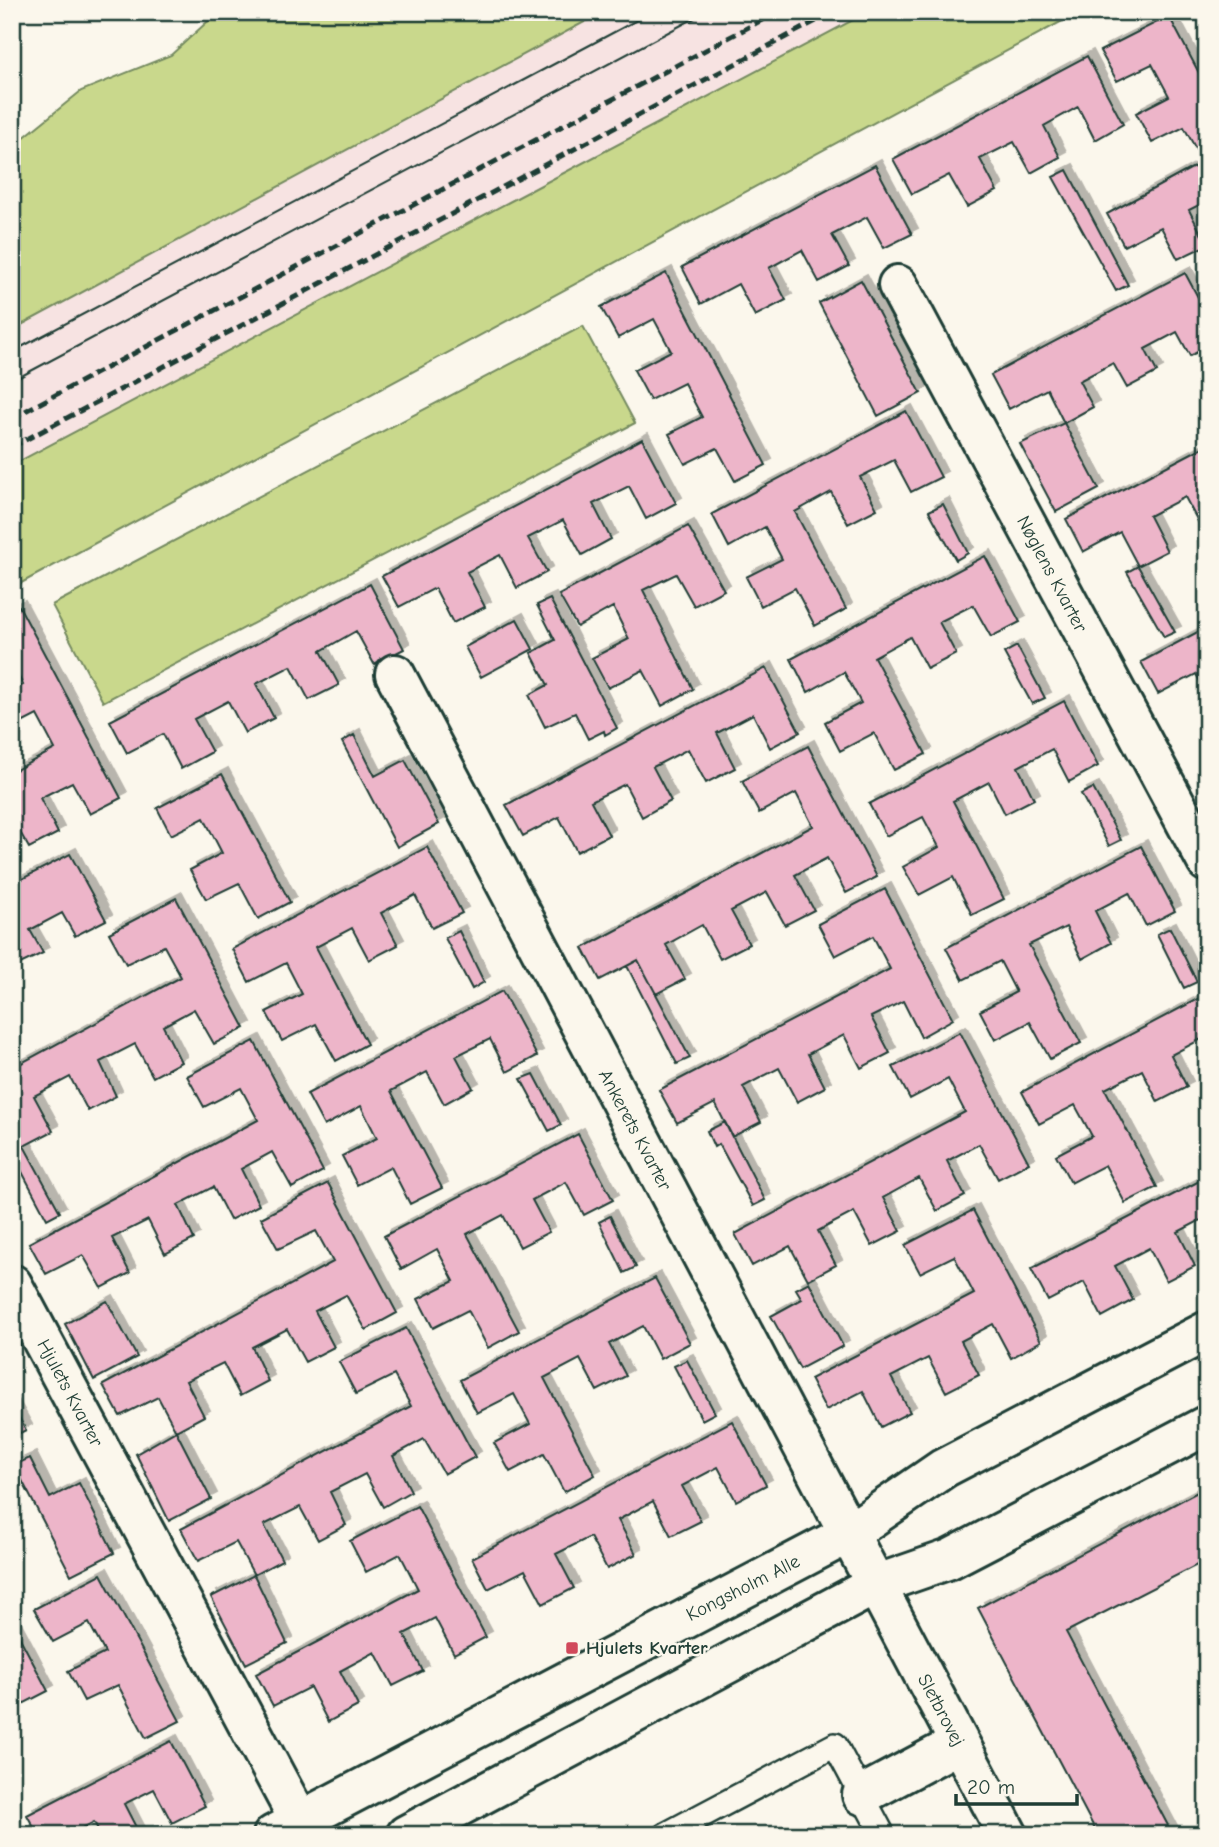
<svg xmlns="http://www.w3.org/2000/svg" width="1219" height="1847" viewBox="0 0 1219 1847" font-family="'Comic Neue',sans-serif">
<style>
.built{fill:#f7e3e2}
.green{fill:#c9d88c;stroke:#748a60;stroke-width:2}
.building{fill:#edb5c9;stroke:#1f3d34;stroke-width:2;filter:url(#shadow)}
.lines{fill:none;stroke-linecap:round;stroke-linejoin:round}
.lane-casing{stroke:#1f3d34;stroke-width:28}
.street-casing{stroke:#1f3d34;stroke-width:44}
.secondary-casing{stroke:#1f3d34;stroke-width:44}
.lane{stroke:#fbf7ec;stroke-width:23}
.street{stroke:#fbf7ec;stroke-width:38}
.secondary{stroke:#fbf7ec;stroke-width:38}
.tram{stroke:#1f3d34;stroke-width:2}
.rail{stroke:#1f3d34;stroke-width:5;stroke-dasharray:10 5;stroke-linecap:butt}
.poi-dot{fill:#d1495b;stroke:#fbf7ec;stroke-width:2.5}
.labels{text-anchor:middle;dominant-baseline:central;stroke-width:5;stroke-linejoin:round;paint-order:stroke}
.street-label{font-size:19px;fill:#1f3d34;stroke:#fbf7ec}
.poi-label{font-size:19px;font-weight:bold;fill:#1f3d34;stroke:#fbf7ec;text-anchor:start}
</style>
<defs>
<filter id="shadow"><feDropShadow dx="6" dy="-6" stdDeviation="0" flood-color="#0004"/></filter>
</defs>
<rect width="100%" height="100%" fill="#fbf7ec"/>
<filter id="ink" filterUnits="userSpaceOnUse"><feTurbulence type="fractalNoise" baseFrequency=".0143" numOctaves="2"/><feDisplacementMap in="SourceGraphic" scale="14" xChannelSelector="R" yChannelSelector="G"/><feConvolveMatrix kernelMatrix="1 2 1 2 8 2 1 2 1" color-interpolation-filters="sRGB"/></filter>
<g filter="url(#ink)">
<path class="built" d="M603,12H868L12,465V330Z"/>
<path class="green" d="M218,12H603L12,330V147L81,91L171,55Z
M868,12H1079L12,588V465Z
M583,326L635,423L103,702L52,605Z"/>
<path class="building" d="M1169,16L1207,88V201L1189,210L1207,245L1178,259L1161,227L1124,246L1107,214L1203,162L1184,127L1152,143L1136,113L1169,96L1152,64L1117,81L1100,51Z
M1087,56L1123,124L1095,140L1078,107L1044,126L1060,157L1031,173L1014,142L980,159L997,191L967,207L949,175L912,194L893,159Z
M875,165L912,234L884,248L867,217L832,235L849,266L819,282L802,250L769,268L786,300L755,316L738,284L701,304L682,267Z
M1067,170L1128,285L1116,291L1053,177Z
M666,273L766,465L735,481L717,448L685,464L669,434L702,417L684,383L650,400L634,370L671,351L654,319L618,338L601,307Z
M1185,273L1207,314V347L1190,356L1177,332L1145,349L1157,372L1127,388L1113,363L1079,381L1093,407L1064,423L1047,389L1009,409L991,375Z
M861,280L921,393L878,416L819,303Z
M906,411L941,477L911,492L894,460L860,477L877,509L848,524L831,492L795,512L846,609L815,626L795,588L761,606L746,577L782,559L765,527L729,547L712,514Z
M1064,423L1099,489L1056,512L1020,444Z
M642,439L676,503L646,519L629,486L593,504L611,539L582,555L563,520L528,538L547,572L517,588L500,555L467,572L485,607L453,623L435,588L399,607L382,576Z
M1207,445V529L1203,531L1185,497L1149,516L1167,551L1138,566L1120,532L1083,552L1066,519Z
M943,504L968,553L956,560L929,511Z
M688,526L724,590L694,606L676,574L643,590L693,689L662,706L643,670L608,688L592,658L629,639L613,607L577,627L559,595Z
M985,556L1020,622L991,637L973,605L939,622L956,654L927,669L910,637L874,657L926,754L894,770L874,733L840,751L825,722L861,703L844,672L808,692L791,659Z
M1138,566L1175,632L1164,637L1127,572Z
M370,584L404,649L374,664L356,631L321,651L339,685L309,700L291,666L256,684L274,718L245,733L228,701L194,719L212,752L181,769L163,734L127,753L110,721Z
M550,599L617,728L605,735L604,731L588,739L575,713L545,727L529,695L548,685L531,653L555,640L537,605Z
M19,606L121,798L90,814L72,782L40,798L58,833L29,848L12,818V772L55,749L37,715L12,728V690L23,685L12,664V609Z
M517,619L533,649L481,677L465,647Z
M1207,627V694L1196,674L1158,694L1141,662Z
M1017,646L1045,698L1032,704L1004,653Z
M766,668L800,732L770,748L753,714L717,733L735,768L706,783L688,749L653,767L671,801L642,817L625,784L591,801L609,835L577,852L559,817L523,836L506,805Z
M1064,701L1098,766L1069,782L1052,749L1018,767L1034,799L1005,814L989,782L953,801L1004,899L972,915L953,877L919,895L903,867L939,847L923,817L886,836L869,804Z
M354,735L375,776L405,760L439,824L397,847L342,742Z
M808,746L877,877L846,893L827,858L795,875L814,910L785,925L767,892L731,911L749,944L720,959L702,925L666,945L685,979L656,994L638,960L600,980L583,948L813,826L796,793L759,813L742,781Z
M222,774L290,902L258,919L239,883L206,899L190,870L222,853L204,818L171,835L157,808Z
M1093,788L1121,840L1109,846L1081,794Z
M1141,846L1175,911L1146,926L1129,893L1095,911L1111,943L1082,959L1066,927L1029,945L1081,1043L1050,1059L1030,1022L995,1040L980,1011L1016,992L1000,961L963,980L946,948Z
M427,847L462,913L432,928L415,895L381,913L398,945L369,960L352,928L316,947L367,1044L336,1061L316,1024L282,1041L266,1012L302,994L286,963L249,982L232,949Z
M70,854L106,920L75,936L62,913L30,930L43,953L12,968V884Z
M885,889L953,1019L921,1037L903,1001L871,1017L890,1053L861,1068L844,1035L808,1054L825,1087L797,1102L779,1068L743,1087L761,1122L732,1137L715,1103L677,1123L659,1090L890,969L873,936L835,956L818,924Z
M176,898L245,1028L214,1044L194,1009L163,1026L181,1062L153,1077L135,1044L100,1062L116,1096L88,1111L70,1077L34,1096L53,1131L24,1146L12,1124V1068L181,977L164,946L126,964L109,933Z
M1170,928L1197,982L1184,988L1157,934Z
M459,931L484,982L472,989L445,938Z
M638,960L690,1058L677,1064L627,966Z
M502,991L537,1056L507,1072L490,1039L456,1056L473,1088L444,1104L427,1072L391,1091L442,1188L410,1204L391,1167L357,1185L342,1156L377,1138L361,1106L324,1126L307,1094Z
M1207,994V1041L1205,1037L1171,1055L1187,1087L1158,1102L1142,1070L1105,1089L1157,1187L1125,1203L1105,1165L1071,1183L1056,1155L1092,1136L1075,1105L1039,1124L1022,1092Z
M960,1032L1029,1163L998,1179L979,1144L947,1161L965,1196L937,1211L919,1178L883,1198L901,1231L872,1246L854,1212L818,1231L836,1265L808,1280L790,1246L752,1266L735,1234L965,1112L948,1079L910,1099L893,1067Z
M254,1041L323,1171L292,1188L272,1152L241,1169L259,1205L230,1220L213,1187L178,1205L194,1239L165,1254L148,1220L112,1238L130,1273L102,1288L83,1255L46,1274L29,1243L258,1120L241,1088L204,1107L187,1076Z
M534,1074L561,1125L549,1131L521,1079Z
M725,1122L765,1200L753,1206L719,1144L714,1147L707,1131Z
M12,1124L60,1212L47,1219L12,1153Z
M578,1134L613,1200L584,1215L566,1182L532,1200L549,1232L520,1247L503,1215L467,1234L519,1331L488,1348L468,1310L433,1328L418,1299L454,1281L437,1249L401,1269L384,1236Z
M1207,1177V1217L1178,1232L1195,1266L1166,1281L1149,1248L1115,1266L1133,1300L1102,1317L1084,1282L1048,1301L1031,1269Z
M328,1183L397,1313L366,1330L346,1295L315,1311L334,1347L305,1362L287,1329L252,1347L268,1381L240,1396L223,1363L186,1381L204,1416L176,1431L158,1397L120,1416L103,1385L333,1262L316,1231L278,1249L261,1218Z
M973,1210L1041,1341L1011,1358L993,1324L961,1341L979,1375L946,1392L928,1358L891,1377L910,1412L881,1427L863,1391L826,1410L810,1379L974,1294L954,1256L920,1273L905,1245Z
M610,1216L636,1267L624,1273L599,1222Z
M655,1278L690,1343L660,1359L643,1326L609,1344L626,1376L597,1391L580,1359L544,1378L595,1475L564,1492L544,1454L510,1472L494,1443L530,1424L514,1394L477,1413L460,1380Z
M809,1282L843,1346L800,1369L771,1316L802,1299L796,1289Z
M107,1301L137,1357L94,1380L65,1324Z
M406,1328L475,1457L444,1474L424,1439L393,1456L411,1491L383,1507L365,1474L330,1492L346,1525L318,1540L300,1507L264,1525L282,1560L254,1575L236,1542L198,1561L181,1529L411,1406L394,1375L356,1394L339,1362Z
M687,1360L715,1413L702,1420L674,1366Z
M12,1405L26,1430L12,1437Z
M732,1421L766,1485L736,1501L718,1467L682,1486L701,1521L671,1536L653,1501L618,1520L636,1554L607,1569L590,1537L556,1554L574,1588L543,1604L525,1570L488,1589L472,1558Z
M176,1431L211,1499L169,1521L136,1454Z
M30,1458L50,1498L79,1483L114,1553L71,1575L14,1465Z
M1207,1487V1560L1066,1632L1173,1835H1098L978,1608Z
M417,1506L486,1637L454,1654L435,1618L404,1634L423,1671L393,1686L375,1652L340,1671L358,1706L328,1722L310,1687L273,1706L256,1674L418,1589L400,1554L366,1572L350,1541Z
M101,1574L180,1721L146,1738L118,1685L84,1701L68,1671L105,1653L89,1623L53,1642L34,1609Z
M254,1575L287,1643L246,1664L211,1597Z
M12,1623L48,1691L19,1706L12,1692Z
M171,1741L205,1806L172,1823L154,1789L124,1804L140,1835H101L94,1822L69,1835H38L27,1815Z"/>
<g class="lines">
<g class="lane-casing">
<path id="lane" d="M665,1835L835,1745L883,1835"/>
</g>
<g class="street-casing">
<path id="street" d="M898,285L1207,862
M395,674L1008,1835
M12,1284L307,1835
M862,1795L958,1744"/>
</g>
<g class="secondary-casing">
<path id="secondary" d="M273,1835L848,1534L944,1468L1207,1331
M406,1835L875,1585L950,1559L1207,1425"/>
</g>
<use href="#lane" class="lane"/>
<use href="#street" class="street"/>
<use href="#secondary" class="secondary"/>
<path class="tram" d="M12,352L652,12
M12,381L706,12"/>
<path class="rail" d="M12,418L777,12
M12,447L833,12"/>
</g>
</g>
<rect class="poi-dot" x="565" y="1641" width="14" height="14" rx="3.5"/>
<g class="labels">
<g class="street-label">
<text transform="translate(1052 574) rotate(62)">Nøglens Kvarter</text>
<text transform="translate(635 1130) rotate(62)">Ankerets Kvarter</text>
<text transform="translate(70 1393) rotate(62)">Hjulets Kvarter</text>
<text transform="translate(743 1588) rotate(-27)">Kongsholm Alle</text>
<text transform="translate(941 1710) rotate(62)">Sletbrovej</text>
</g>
<g class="poi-label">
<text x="586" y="1648">Hjulets Kvarter</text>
</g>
</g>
<rect width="1219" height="1847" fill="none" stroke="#fbf7ec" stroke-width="42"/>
<rect x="21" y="21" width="1177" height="1805" fill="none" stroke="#1f3d34" stroke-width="2.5" filter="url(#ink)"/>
<path d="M956 1794v10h121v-10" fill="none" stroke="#1f3d34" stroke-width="3.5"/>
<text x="967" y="1794" font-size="21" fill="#1f3d34" stroke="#fbf7ec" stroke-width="5" paint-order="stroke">20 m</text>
</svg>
